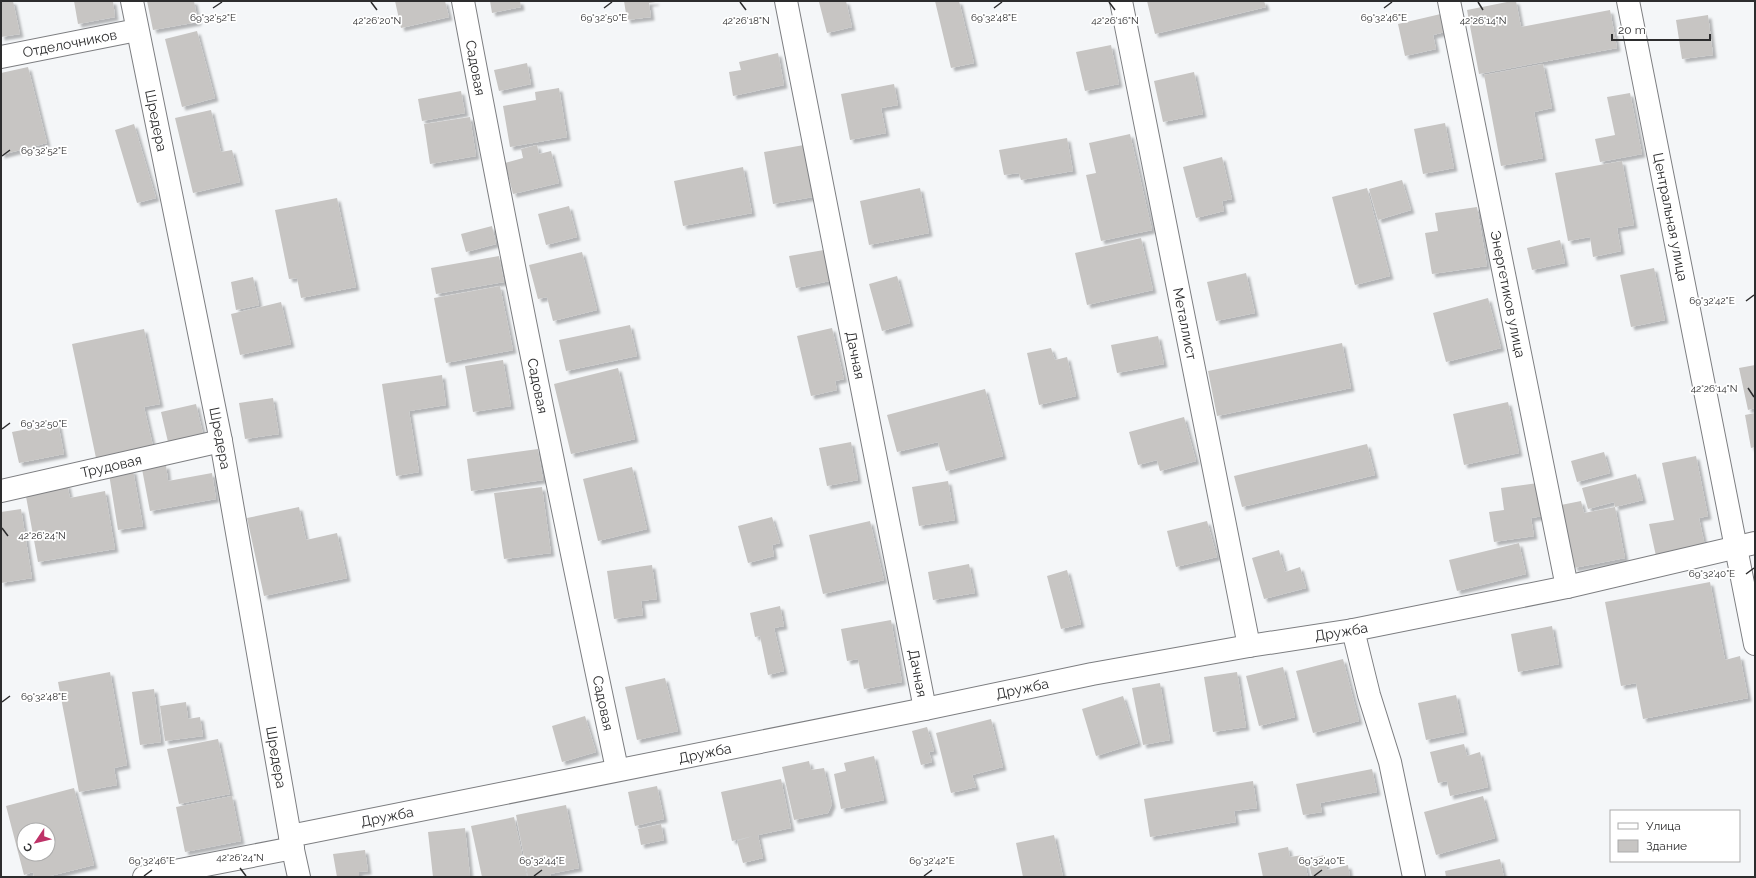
<svg xmlns="http://www.w3.org/2000/svg" width="1756" height="878" viewBox="0 0 1756 878" font-family="Raleway,sans-serif">
<style>
.building{fill:#c7c5c3;fill-rule:evenodd;filter:url(#shadow)}
.lines{fill:none;stroke-linecap:round;stroke-linejoin:round}
.minor-casing{stroke:#7d7e81;stroke-width:24}
.minor{stroke:#fff;stroke-width:22}
.ticks{fill:none;stroke:#2d2d2e;stroke-width:1.5}
.labels{text-anchor:middle;dominant-baseline:central;stroke-width:3.5;stroke-linejoin:round;paint-order:stroke}
.street-label{font-size:14px;fill:#2d2d2e;stroke:#fff}
.ticks-label{font-size:10px;text-anchor:middle;fill:#2d2d2e;stroke:#fff;stroke-width:3.5;stroke-linejoin:round;paint-order:stroke}
</style>
<defs>
<filter id="shadow"><feDropShadow dx="3.5" dy="3.5" stdDeviation="1" flood-color="#0004"/></filter>
</defs>
<rect width="100%" height="100%" fill="#f4f6f8"/>
<path class="building" d="M1,1H13L20,34L1,37Z
M74,1H113L115,17L78,24Z
M147,1H194L198,22L153,30Z
M395,1H445L449,17L401,28Z
M490,1H520L521,7L492,13Z
M624,1H655L656,2L649,3L651,17L627,20Z
M823,1H846L852,27L827,33L819,2Z
M935,1H959L974,63L951,68Z
M1147,1H1264L1266,7L1155,34Z
M1512,1H1516L1521,27L1610,10L1617,48L1479,74L1467,10Z
M1445,13L1449,31L1433,35L1436,49L1405,56L1398,24Z
M1708,15L1713,55L1682,59L1676,20Z
M197,31L215,98L182,107L165,39Z
M1111,45L1119,84L1085,91L1076,52Z
M778,53L784,85L733,96L729,72L741,70L739,62Z
M527,63L531,84L499,91L494,70Z
M1543,64L1552,108L1534,112L1543,158L1501,166L1484,75Z
M28,67L47,143L1,155V73Z
M1194,72L1203,114L1163,122L1154,81Z
M894,84L898,105L881,108L886,133L850,140L841,94Z
M559,88L567,137L510,147L503,106L536,100L535,92Z
M461,91L465,113L422,121L418,99Z
M1630,93L1642,154L1600,162L1595,139L1615,135L1607,97Z
M211,110L221,152L232,150L240,182L193,193L175,118Z
M470,117L476,156L430,164L424,124Z
M1445,123L1454,168L1423,174L1414,129Z
M134,124L156,198L137,203L115,130Z
M1130,134L1152,230L1101,241L1086,175L1096,173L1089,143Z
M1067,138L1073,171L1021,180L1019,173L1004,175L999,150Z
M537,145L539,154L551,151L559,183L513,194L505,163L523,158L521,149Z
M804,145L813,197L773,204L764,152Z
M1222,157L1232,199L1222,201L1224,211L1196,218L1183,167Z
M1622,161L1634,225L1617,228L1621,251L1593,257L1590,237L1568,241L1555,173Z
M743,167L752,213L683,226L674,181Z
M1402,180L1411,210L1378,220L1369,189Z
M920,188L929,233L869,245L860,201Z
M1367,188L1390,276L1355,285L1332,197Z
M337,198L356,287L301,298L297,278L289,279L275,210Z
M569,206L577,237L546,245L538,214Z
M1477,207L1487,266L1432,274L1425,233L1438,231L1435,213Z
M492,226L496,244L466,252L461,234Z
M1141,238L1153,290L1087,305L1075,253Z
M1560,240L1565,263L1532,270L1527,248Z
M824,250L830,281L796,288L789,256Z
M582,252L597,310L553,321L547,297L538,299L529,265Z
M499,256L504,282L436,294L431,268Z
M1654,268L1665,320L1631,327L1620,275Z
M1246,273L1255,313L1216,321L1207,282Z
M897,276L910,323L882,331L869,284Z
M253,277L259,305L236,310L231,282Z
M500,286L513,350L446,363L434,298Z
M1488,298L1501,348L1446,362L1433,313Z
M281,302L291,344L240,355L231,314Z
M630,325L637,356L566,371L559,340Z
M832,328L844,379L835,381L837,390L811,396L797,336Z
M144,329L160,404L144,407L153,446L96,458L72,344Z
M1158,336L1164,364L1117,373L1111,345Z
M1342,343L1351,388L1217,416L1208,371Z
M1051,348L1055,360L1067,357L1076,396L1039,405L1027,353Z
M503,360L511,406L473,412L465,366Z
M1755,365V408L1748,410L1739,368Z
M618,368L635,439L571,454L554,384Z
M442,375L446,405L409,411L419,472L396,476L382,384Z
M985,389L1003,456L946,471L938,442L897,452L887,415Z
M273,398L279,434L245,439L239,403Z
M1508,402L1519,453L1464,465L1453,414Z
M196,404L203,434L168,442L161,412Z
M1755,413V447L1751,448L1745,415Z
M1184,417L1196,461L1160,471L1157,460L1138,465L1129,432Z
M58,423L64,454L19,463L12,432Z
M851,442L858,480L827,486L819,448Z
M1367,444L1375,475L1242,507L1234,476Z
M538,449L543,480L471,491L467,459Z
M1604,452L1610,473L1577,482L1571,461Z
M1696,456L1708,516L1699,518L1705,546L1656,556L1649,524L1674,520L1662,463Z
M166,465L168,481L212,473L216,499L150,511L142,469Z
M632,467L647,529L598,541L583,479Z
M133,470L143,526L118,530L109,474Z
M1636,474L1643,500L1615,507L1625,558L1574,568L1561,505L1581,501L1584,513L1615,507L1614,502L1588,509L1582,488Z
M948,481L955,520L919,526L912,487Z
M1538,483L1543,516L1531,518L1534,536L1494,542L1489,512L1504,510L1501,488Z
M67,484L70,498L105,491L115,549L38,562L25,491Z
M542,487L551,553L504,559L494,493Z
M299,507L306,540L337,533L347,578L264,596L247,518Z
M21,509L32,578L1,583V512Z
M772,517L780,543L772,545L774,556L748,563L738,526Z
M870,521L884,580L823,594L809,535Z
M1207,521L1217,557L1176,567L1167,531Z
M1519,543L1526,574L1457,591L1449,560Z
M1279,550L1285,572L1300,567L1306,588L1264,599L1252,558Z
M969,564L975,593L933,600L928,572Z
M652,565L657,599L641,601L643,615L614,619L607,571Z
M1067,570L1081,624L1061,629L1047,576Z
M1710,582L1725,660L1740,656L1748,698L1643,719L1636,683L1621,686L1605,602Z
M780,606L784,626L774,628L784,671L768,675L760,636L755,637L750,613Z
M891,620L902,682L864,689L858,659L847,661L841,629Z
M1552,626L1559,664L1518,672L1511,634Z
M1343,659L1359,721L1313,733L1296,671Z
M1283,667L1295,717L1259,726L1246,676Z
M110,672L127,765L114,768L117,785L79,792L58,682Z
M1237,672L1246,727L1213,732L1204,677Z
M665,678L678,731L637,740L625,687Z
M1160,683L1170,740L1143,745L1132,688Z
M154,689L161,742L140,745L132,692Z
M1456,695L1464,732L1426,740L1418,703Z
M1123,696L1138,743L1096,756L1082,709Z
M186,702L188,719L200,717L203,736L165,741L160,706Z
M585,716L596,752L562,762L552,726Z
M991,719L1003,767L972,775L976,787L951,793L936,733Z
M927,727L934,751L929,752L932,762L921,765L912,731Z
M218,739L230,794L179,804L167,749Z
M1464,744L1467,756L1480,752L1488,787L1450,796L1447,781L1438,783L1430,752Z
M874,756L884,800L841,809L834,774L846,771L844,763Z
M809,761L811,770L824,768L832,804L828,813L794,820L782,767Z
M1372,769L1377,792L1320,803L1322,812L1303,815L1296,784Z
M781,779L791,828L758,835L763,858L743,863L737,841L753,836L732,841L721,792Z
M1253,781L1257,808L1234,811L1236,822L1150,837L1144,799Z
M657,786L664,819L635,826L628,792Z
M74,788L94,865L46,877H34L33,872L24,875L6,806ZM24,830H48V854H24Z
M232,796L241,841L185,852L176,807Z
M1483,796L1495,838L1436,855L1424,812Z
M566,805L579,868L550,874L551,877H528L516,815Z
M514,817L527,877H482L471,826Z
M661,824L664,840L641,845L638,829Z
M465,828L470,876L433,877L428,832Z
M1054,835L1063,877H1023L1016,843Z
M1288,847L1290,857L1303,855L1308,877H1263L1258,853Z
M365,850L368,871L359,872V877H337L333,854Z
M1324,855L1327,870L1348,865L1350,877H1312L1308,859Z
M1500,859L1504,877H1446L1445,871Z"/>
<g class="lines">
<g class="minor-casing">
<g id="minor">
<path id="s1" d="M132,1L221,441L290,836L299,877"/>
<path id="s2" d="M463,1C511,258 563,514 617,769"/>
<path id="s3" d="M786,1L925,709"/>
<path id="s4" d="M1121,1L1249,646"/>
<path id="s5" d="M1449,1L1567,587"/>
<path id="s6" d="M1628,1L1755,644"/>
<path id="s7" d="M1,57L137,30"/>
<path id="s8" d="M1,491L221,441"/>
<path d="M1353,630L1369,695L1390,762L1414,877"/>
<path id="s9" d="M290,836L925,709L1092,674L1249,646L1353,630L1567,587L1755,543"/>
<path d="M144,877L293,848"/>
</g>
</g>
<use href="#minor" class="minor"/>
</g>
<path class="ticks" d="M371,2L377,10M740,2L746,10M1109,2L1115,10M1478,2L1483,10M213,8L222,2M604,8L612,2M994,8L1002,2M1384,8L1392,2M2,156L10,150M1746,301L1754,295M1748,388L1754,397M2,429L10,423M2,528L8,536M1746,574L1754,568M2,702L10,696M240,868L246,876M144,876L152,870M534,876L542,870M924,876L932,870M1314,876L1322,870"/>
<g class="labels">
<g class="street-label">
<text stroke="none"><textPath href="#s7" startOffset="70">Отделочников</textPath></text>
<text stroke="none"><textPath href="#s2" startOffset="68">Садовая</textPath></text>
<text stroke="none"><textPath href="#s1" startOffset="122">Шредера</textPath></text>
<text stroke="none"><textPath href="#s6" startOffset="220">Центральная улица</textPath></text>
<text stroke="none"><textPath href="#s5" startOffset="299">Энергетиков улица</textPath></text>
<text stroke="none"><textPath href="#s4" startOffset="329">Металлист</textPath></text>
<text stroke="none"><textPath href="#s3" startOffset="361">Дачная</textPath></text>
<text stroke="none"><textPath href="#s2" startOffset="392">Садовая</textPath></text>
<text stroke="none"><textPath href="#s1" startOffset="446">Шредера</textPath></text>
<text stroke="none"><textPath href="#s8" startOffset="113">Трудовая</textPath></text>
<text stroke="none"><textPath href="#s9" startOffset="1071">Дружба</textPath></text>
<text stroke="none"><textPath href="#s3" startOffset="685">Дачная</textPath></text>
<text stroke="none"><textPath href="#s9" startOffset="747">Дружба</textPath></text>
<text stroke="none"><textPath href="#s2" startOffset="716">Садовая</textPath></text>
<text stroke="none"><textPath href="#s9" startOffset="423">Дружба</textPath></text>
<text stroke="none"><textPath href="#s1" startOffset="770">Шредера</textPath></text>
<text stroke="none"><textPath href="#s9" startOffset="99">Дружба</textPath></text>
</g>
</g>
<g class="ticks-label">
<text x="213" y="21">69°32'52"E</text>
<text x="994" y="21">69°32'48"E</text>
<text x="1384" y="21">69°32'46"E</text>
<text x="604" y="21">69°32'50"E</text>
<text x="1483" y="24">42°26'14"N</text>
<text x="377" y="24">42°26'20"N</text>
<text x="746" y="24">42°26'18"N</text>
<text x="1115" y="24">42°26'16"N</text>
<text x="44" y="154">69°32'52"E</text>
<text x="1712" y="304">69°32'42"E</text>
<text x="1714" y="392">42°26'14"N</text>
<text x="44" y="427">69°32'50"E</text>
<text x="42" y="539">42°26'24"N</text>
<text x="1712" y="577">69°32'40"E</text>
<text x="44" y="700">69°32'48"E</text>
<text x="240" y="861">42°26'24"N</text>
<text x="152" y="864">69°32'46"E</text>
<text x="542" y="864">69°32'44"E</text>
<text x="932" y="864">69°32'42"E</text>
<text x="1322" y="864">69°32'40"E</text>
</g>
<rect width="1756" height="878" fill="none" stroke="#2d2d2e" stroke-width="4"/>
<rect x="1610" y="810" width="130" height="52" fill="#ffffff" stroke="#ababab"/>
<rect x="1618" y="823" width="20" height="6" fill="#ffffff" stroke="#ababab"/>
<text x="1646" y="830" font-size="12" fill="#2d2d2e">Улица</text>
<rect x="1618" y="840" width="20" height="12" fill="#c7c5c3" stroke="#ababab"/>
<text x="1646" y="850" font-size="12" fill="#2d2d2e">Здание</text>
<g transform="translate(36 842) rotate(235)"><circle r="19" fill="#ffffff" stroke="#ababab"/>
<path d="M0-3L7 15L0 10L-7 15Z" fill="#be3268"/>
<text y="-6" font-size="11" font-weight="bold" text-anchor="middle" fill="#2d2d2e">С</text>
</g>
<path d="M1612 34v6h98v-6" fill="none" stroke="#2d2d2e" stroke-width="2"/>
<text x="1618" y="34" font-size="12" fill="#2d2d2e" stroke="#ffffff" stroke-width="3" paint-order="stroke">20 m</text>
</svg>
